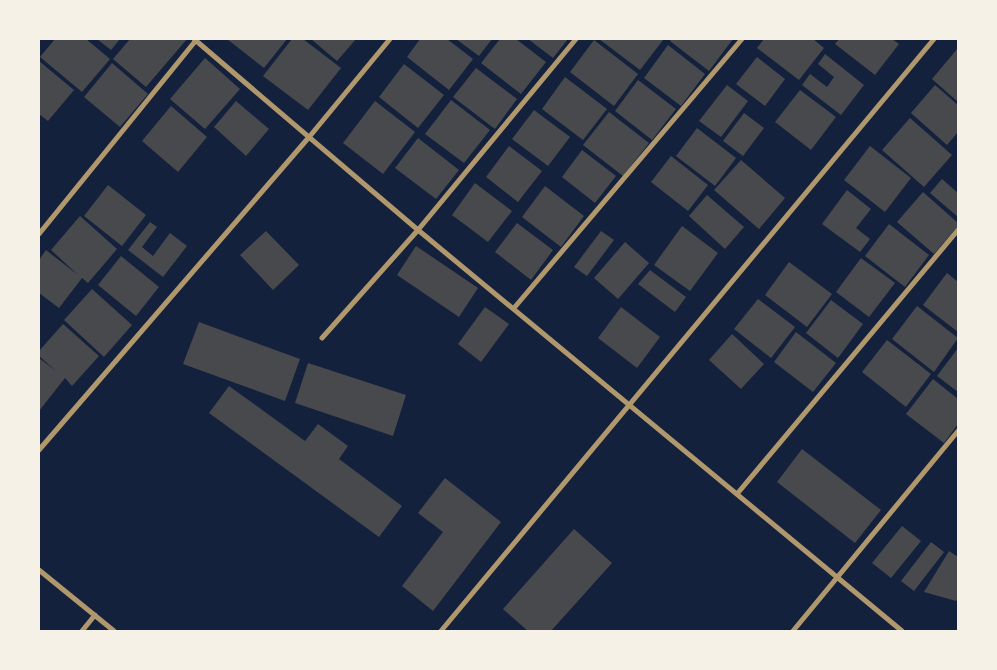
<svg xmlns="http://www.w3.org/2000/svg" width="997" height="670" viewBox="0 0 997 670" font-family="'IBM Plex Sans',sans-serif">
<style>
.building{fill:#48494c}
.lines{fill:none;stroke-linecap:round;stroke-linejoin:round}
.minor{stroke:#b1986c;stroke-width:5}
</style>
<rect width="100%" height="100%" fill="#14213d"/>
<path class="building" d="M55,39H86L110,59L82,92L40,57Z
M97,39H120L111,50Z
M130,39H187L146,87L113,59Z
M227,39H287L264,68Z
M292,39H303L341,68L308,110L263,76Z
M311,39H356L337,61Z
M420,39H447L473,59L449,90L407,57Z
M456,39H492L479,56Z
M500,39H516L546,62L521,94L481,63Z
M528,39H568L553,58Z
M599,39H661L663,40L640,70Z
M671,39H733L709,71L670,41Z
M764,39H813L824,48L799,80L757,48Z
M839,39H892L899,44L875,75L835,44Z
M594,40L638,74L614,106L570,72Z
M668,45L705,74L681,106L644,78Z
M958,48V102L932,79Z
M825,54L864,85L841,115L802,85L810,74L827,87L834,77L818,64Z
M757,57L785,79L765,106L736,84Z
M205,58L240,89L205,129L170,99Z
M39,61L74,90L48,121L39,114Z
M112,63L148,94L120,127L84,97Z
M404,64L444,95L418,128L379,97Z
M476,68L517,99L495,129L453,97Z
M565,77L607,109L583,140L542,109Z
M638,80L676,109L652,140L615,111Z
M727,85L748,101L721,137L699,121Z
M935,85L958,105V132L947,145L911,113Z
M800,90L836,117L811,150L775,122Z
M451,100L490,130L464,163L425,134Z
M236,101L269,129L246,156L214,127Z
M375,101L415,132L383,174L343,143Z
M171,106L207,137L178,172L142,141Z
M534,110L570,137L548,166L512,139Z
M609,112L649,143L623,176L583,145Z
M744,113L764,128L743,156L723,141Z
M910,118L952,155L924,187L882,150Z
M697,128L736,158L715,186L676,156Z
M418,138L459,170L436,199L395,168Z
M509,146L542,171L518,202L486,177Z
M870,146L911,178L885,212L844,180Z
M582,150L616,176L595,203L562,177Z
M671,156L708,185L688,211L651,182Z
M741,160L785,198L759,229L714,190Z
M942,179L958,193V217L930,193Z
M475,183L512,211L488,242L452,215Z
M108,185L146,215L122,246L84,216Z
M545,186L584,216L561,247L522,217Z
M847,190L871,209L856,228L870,239L860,252L822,224Z
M923,192L958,223V226L934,254L897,222Z
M707,195L744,227L725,249L689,216Z
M80,216L117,249L88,283L82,278L59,308L39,293V260L46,250L78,275L51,250Z
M150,222L157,227L142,247L153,256L170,233L187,246L163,277L128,250Z
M517,223L553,250L531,280L495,252Z
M889,224L929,255L905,287L865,256Z
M682,226L718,253L690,291L654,265Z
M266,231L299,265L273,290L240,255Z
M601,231L614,240L587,276L574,267Z
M625,242L649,263L618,299L594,278Z
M416,246L478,288L459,317L397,275Z
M121,256L159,287L136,316L98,285Z
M861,258L895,283L869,317L836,292Z
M789,262L832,294L807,327L765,295Z
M650,270L686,297L675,312L638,284Z
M947,273L958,282V332L923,305Z
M92,289L132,325L104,357L64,320Z
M758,299L795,327L771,358L734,329Z
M831,300L863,324L838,358L806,333Z
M917,306L958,338L934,372L892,339Z
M485,307L509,324L481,362L458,344Z
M621,307L660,337L637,368L598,338Z
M199,322L300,359L285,401L183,364Z
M63,324L99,356L72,386L65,378L39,411V358L56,371L39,356V351Z
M796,332L836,363L813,392L774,362Z
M732,334L764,364L741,389L709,360Z
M887,340L931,374L906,407L862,372Z
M958,348V392L937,376Z
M308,363L406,395L393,436L295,403Z
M933,379L958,399V424L944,443L906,414Z
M229,386L305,441L318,424L348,446L339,459L402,506L379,537L209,413Z
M802,449L881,510L855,543L777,482Z
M445,478L501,522L433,611L402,586L443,532L418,513Z
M902,526L921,541L891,578L872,563Z
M574,529L612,563L551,631H528L503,609Z
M931,542L944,552L914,591L901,581Z
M949,551L958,557V599L956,601L924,592Z"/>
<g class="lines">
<path class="minor" d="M194,39L418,230L902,631
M39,234L197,39
M514,308L742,39
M322,338L418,230L576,39
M39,450L310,136L390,39
M737,494L958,230
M39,570L114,631
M82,631L95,615
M441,631L934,39
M793,631L958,431"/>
</g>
<rect width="997" height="670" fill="none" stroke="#f6f1e7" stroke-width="80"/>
</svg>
